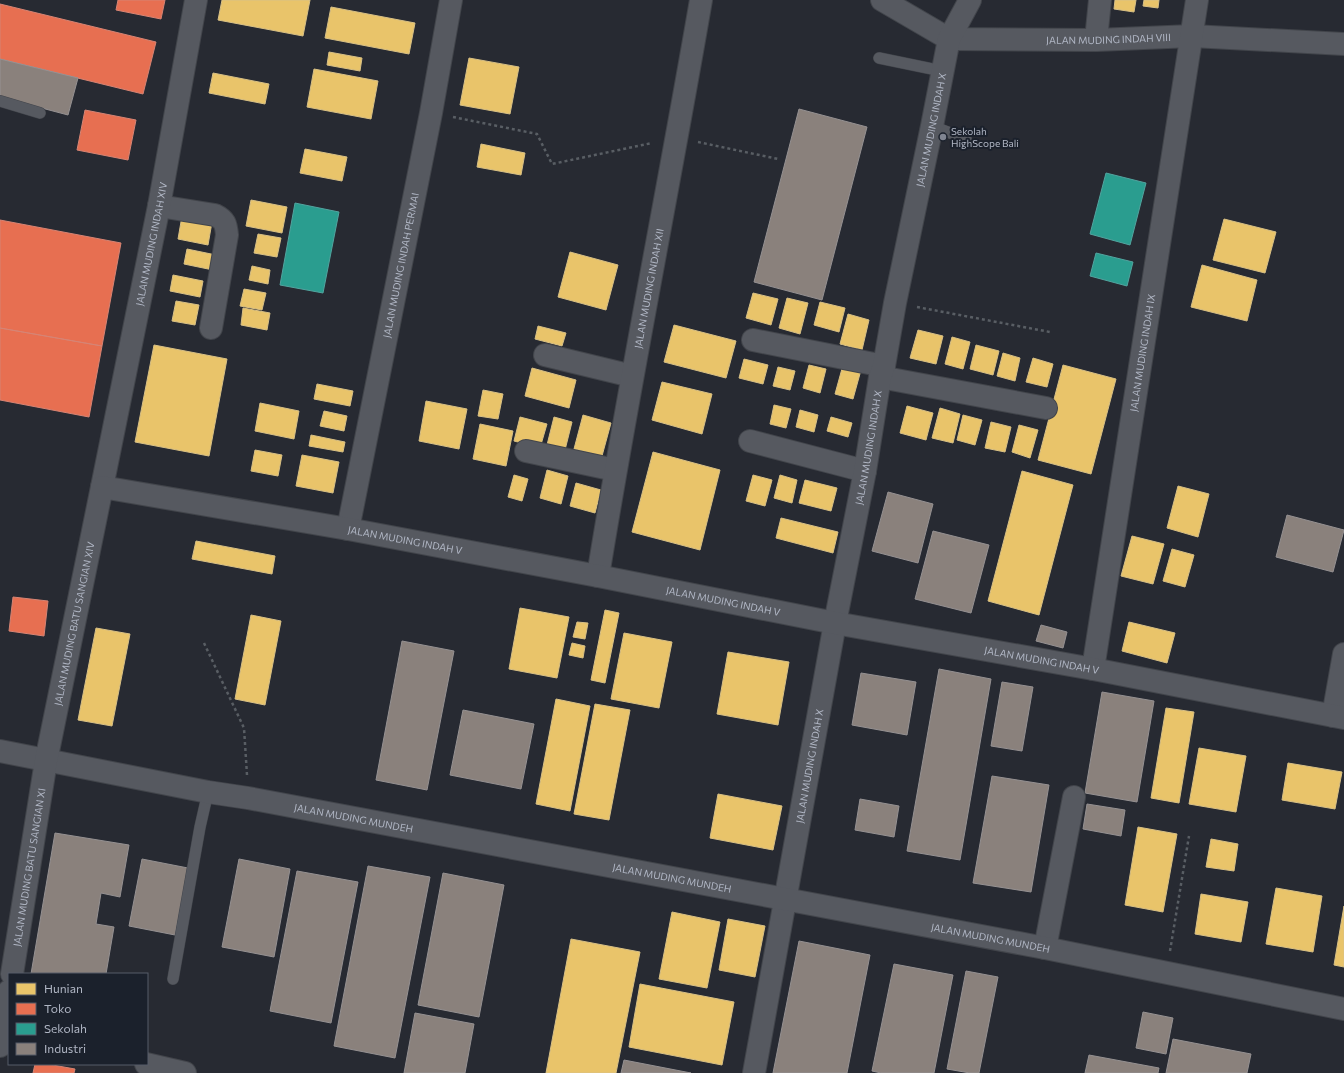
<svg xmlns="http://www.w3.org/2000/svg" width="1344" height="1073" viewBox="0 0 1344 1073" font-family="Commissioner,sans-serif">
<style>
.homes{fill:#e9c46a;stroke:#d8c085}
.shops{fill:#e76f51;stroke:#d68474}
.schools{fill:#2a9d8f;stroke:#52a49f}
.industry{fill:#8a817c;stroke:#959192}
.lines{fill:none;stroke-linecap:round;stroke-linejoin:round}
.service-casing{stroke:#42454b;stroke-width:12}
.minor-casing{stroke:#42454b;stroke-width:24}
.tertiary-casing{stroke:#42454b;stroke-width:24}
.path{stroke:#595e64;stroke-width:2.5;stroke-dasharray:3 3;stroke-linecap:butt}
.service{stroke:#565960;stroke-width:11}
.minor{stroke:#565960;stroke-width:22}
.tertiary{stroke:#565960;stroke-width:22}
.poi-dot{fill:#808591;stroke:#1b212c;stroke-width:1.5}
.labels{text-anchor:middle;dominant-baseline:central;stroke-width:4;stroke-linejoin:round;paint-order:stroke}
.street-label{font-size:10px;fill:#b0b6c4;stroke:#1b212c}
.poi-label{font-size:10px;fill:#b0b6c4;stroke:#1b212c;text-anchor:start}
</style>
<rect width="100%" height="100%" fill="#272a32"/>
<path class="homes" d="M222,0H310L303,36L218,20Z
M1115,0H1136L1134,12L1114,9Z
M1144,0H1159L1158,8L1143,6Z
M331,7L415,23L409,54L325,38Z
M329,52L362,58L360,71L327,65Z
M469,58L519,67L510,114L460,105Z
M314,69L378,81L371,119L307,107Z
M213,73L269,84L265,104L209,93Z
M481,144L525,153L521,175L477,167Z
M305,149L347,157L342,181L300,173Z
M251,200L287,207L282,233L246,226Z
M182,216L212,222L208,245L178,239Z
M1224,219L1276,232L1265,273L1213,260Z
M258,234L281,238L277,257L254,253Z
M187,249L216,255L213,270L184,264Z
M570,252L618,265L606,310L558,297Z
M1202,265L1257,280L1247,321L1191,307Z
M252,266L270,270L268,284L249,280Z
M173,275L203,281L200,297L170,291Z
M244,289L266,293L262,310L240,306Z
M753,293L778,299L771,325L746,318Z
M787,298L808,303L800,334L779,328Z
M176,301L199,305L195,325L172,321Z
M820,302L845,308L839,332L814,325Z
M243,308L270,313L267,330L241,325Z
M848,314L869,320L862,350L840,344Z
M674,325L736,341L726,378L664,362Z
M538,326L566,333L562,346L535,339Z
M918,330L943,336L936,364L910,358Z
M952,337L970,342L963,369L945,364Z
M154,345L227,359L209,456L135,442Z
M976,345L999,351L993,375L970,369Z
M1003,353L1020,358L1015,381L997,376Z
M1033,358L1053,364L1047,387L1026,382Z
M744,359L768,365L763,384L739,378Z
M809,365L826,369L820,393L803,388Z
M843,365L861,370L853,399L835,394Z
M1063,365L1116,379L1091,474L1038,460Z
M778,367L795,371L790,390L773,386Z
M532,368L576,380L569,408L525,396Z
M662,382L712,394L702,434L652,420Z
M317,384L353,391L350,406L314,399Z
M483,390L503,394L498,419L478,416Z
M426,401L467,409L459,449L419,441Z
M260,403L299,411L294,439L255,431Z
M774,405L791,409L786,428L770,424Z
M907,406L933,413L926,440L900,433Z
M940,408L960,414L953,443L932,438Z
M800,410L818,415L814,432L796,427Z
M324,411L347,416L344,431L320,426Z
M583,415L611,423L602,456L574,449Z
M963,415L982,420L975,445L957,440Z
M520,417L547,424L540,448L514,441Z
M554,417L572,422L565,450L547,445Z
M831,417L852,423L848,437L827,431Z
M991,422L1011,427L1005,452L985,448Z
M480,424L513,431L506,466L473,459Z
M1019,425L1038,430L1030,458L1012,452Z
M311,435L345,442L343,452L309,446Z
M255,450L282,455L278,476L251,471Z
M653,452L720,470L700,550L632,532Z
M302,455L339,462L333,493L296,486Z
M547,470L568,476L561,504L540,498Z
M1022,471L1073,485L1039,615L988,601Z
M514,475L528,479L522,501L508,497Z
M753,475L772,480L765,506L746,501Z
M780,475L797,480L792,503L774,498Z
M805,480L837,488L831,511L799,503Z
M576,483L601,490L595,513L570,506Z
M1178,486L1209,494L1198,537L1167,528Z
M781,518L838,532L833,553L776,538Z
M1132,536L1164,544L1153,584L1121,576Z
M196,541L275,556L272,574L192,559Z
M1172,549L1194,555L1185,587L1163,581Z
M520,608L569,617L557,678L509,669Z
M605,610L619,613L605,683L591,680Z
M251,615L281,621L265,705L235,699Z
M577,622L588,623L585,639L573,637Z
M1129,622L1175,633L1167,663L1122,651Z
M96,628L130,634L112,726L78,720Z
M624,633L672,642L659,708L611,699Z
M572,643L585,646L583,658L569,655Z
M728,652L789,662L778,725L717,714Z
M556,699L590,706L570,811L536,804Z
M595,704L630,710L609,820L574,814Z
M1166,708L1194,712L1179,803L1151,798Z
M1199,748L1246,756L1236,812L1189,804Z
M1288,763L1342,772L1335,809L1282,800Z
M718,794L782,806L773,850L710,838Z
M1138,827L1177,834L1163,912L1125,905Z
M1211,839L1238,844L1234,871L1206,867Z
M1276,888L1322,896L1313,952L1266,944Z
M1201,894L1248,902L1241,942L1195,934Z
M1344,906V967L1334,965Z
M672,912L720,922L707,988L659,979Z
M728,919L765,926L755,977L719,970Z
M571,939L640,952L616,1073H546Z
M640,984L734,1002L722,1065L629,1047Z"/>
<path class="shops" d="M118,0H165L161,19L116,10Z
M0,4L156,42L143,94L0,59Z
M85,110L136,120L128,160L77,150Z
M0,220L121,243L102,346L0,328Z
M0,328L102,346L89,417L0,400Z
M13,597L48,601L44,636L9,631Z
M35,1064H47L75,1069L74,1073H33Z"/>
<path class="schools" d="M1106,173L1146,183L1130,245L1090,234Z
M295,203L339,212L323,293L280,285Z
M1096,253L1133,262L1127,286L1090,276Z"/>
<path class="industry" d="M0,59L78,78L68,115L0,97Z
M799,109L867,127L822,300L754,282Z
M888,492L933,504L918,563L872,551Z
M1287,515L1344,530L1333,572L1276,557Z
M933,531L989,545L971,613L915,599Z
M1041,625L1067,632L1063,648L1036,641Z
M402,641L454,651L427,790L376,780Z
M939,669L991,679L960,860L907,851Z
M861,673L916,682L907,735L852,725Z
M1002,682L1033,687L1022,751L991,746Z
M1102,692L1154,701L1137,802L1085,793Z
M463,710L534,724L521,789L450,775Z
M992,776L1049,785L1031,892L973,883Z
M860,799L899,806L894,837L855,830Z
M1087,804L1125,810L1121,836L1083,829Z
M55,833L129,845L120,897L101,893L96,924L114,927L106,974H31Z
M142,859L188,868L175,935L129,926Z
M239,859L290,869L274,957L222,947Z
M368,866L430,877L395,1058L334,1046Z
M297,871L358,882L331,1023L270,1011Z
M443,873L504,885L479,1017L418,1005Z
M799,941L870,955L847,1073H773Z
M894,964L953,975L934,1073H881L872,1071Z
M966,971L998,977L979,1073H970L947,1069Z
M1143,1012L1173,1018L1166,1054L1136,1048Z
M415,1013L474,1024L465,1073H404Z
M1173,1039L1251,1054L1247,1073H1166Z
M1089,1055L1159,1068L1158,1073H1085Z
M624,1060L691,1073H621Z"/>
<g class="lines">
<g class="service-casing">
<path id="service" d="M879,58L942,71
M0,101L40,113
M932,126L966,139
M173,979L200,827L208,792"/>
</g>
<g class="minor-casing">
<g id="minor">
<path id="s1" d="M882,0L949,39L1096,40L1192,36L1344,44"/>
<path d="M1096,40L1100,0"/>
<path d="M159,206L215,215C225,220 226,224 227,235L211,328"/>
<path d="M753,340L884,366"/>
<path d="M545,355L632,376"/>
<path d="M880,377L1046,408"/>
<path d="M750,441L865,471"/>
<path d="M526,451L615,470"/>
<path id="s2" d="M102,487L159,206L196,0"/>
<path id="s3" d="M348,529L431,113L451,0"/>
<path id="s4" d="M598,576C629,384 668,192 701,0"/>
<path id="s5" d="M1093,669L1197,0"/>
<path d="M1333,716L1344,654"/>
<path d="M1045,948L1074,797"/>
<path d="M146,1064L185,1073"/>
<path id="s6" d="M754,1073L835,623L865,471L880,377L884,366L895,303L932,126L949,39L970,0"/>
</g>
</g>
<g class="tertiary-casing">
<g id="tertiary">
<path id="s7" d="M0,751L208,792L248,798L1045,948L1344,1009"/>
<path id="s8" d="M12,974L46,761L102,487L348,529L598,576L835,623L1093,669L1344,718"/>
<path d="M0,1046L9,991"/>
</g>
</g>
<path class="path" d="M453,117L537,134L552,164L652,143
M698,142L778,159
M917,307L1050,332
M204,643L244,728L247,775
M1170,951L1189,836"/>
<use href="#service" class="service"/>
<use href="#minor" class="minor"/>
<use href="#tertiary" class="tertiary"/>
</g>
<circle class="poi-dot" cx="943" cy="137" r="4"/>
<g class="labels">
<g class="street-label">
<text stroke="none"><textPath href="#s1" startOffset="237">JALAN MUDING INDAH VIII</textPath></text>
<text stroke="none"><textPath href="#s6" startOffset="960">JALAN MUDING INDAH X</textPath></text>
<text stroke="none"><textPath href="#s2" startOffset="248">JALAN MUDING INDAH XIV</textPath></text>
<text stroke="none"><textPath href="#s3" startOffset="269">JALAN MUDING INDAH PERMAI</textPath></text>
<text stroke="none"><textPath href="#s4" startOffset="292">JALAN MUDING INDAH XII</textPath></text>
<text stroke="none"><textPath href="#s5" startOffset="320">JALAN MUDING INDAH IX</textPath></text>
<text stroke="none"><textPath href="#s6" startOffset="636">JALAN MUDING INDAH X</textPath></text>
<text stroke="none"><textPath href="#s8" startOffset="803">JALAN MUDING INDAH V</textPath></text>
<text stroke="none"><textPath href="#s8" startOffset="1127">JALAN MUDING INDAH V</textPath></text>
<text stroke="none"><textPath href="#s8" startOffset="356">JALAN MUDING BATU SANGIAN XIV</textPath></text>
<text stroke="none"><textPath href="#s8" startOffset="1451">JALAN MUDING INDAH V</textPath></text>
<text stroke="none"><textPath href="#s6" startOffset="312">JALAN MUDING INDAH X</textPath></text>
<text stroke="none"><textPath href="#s7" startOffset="360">JALAN MUDING MUNDEH</textPath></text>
<text stroke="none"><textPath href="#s8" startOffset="108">JALAN MUDING BATU SANGIAN XI</textPath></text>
<text stroke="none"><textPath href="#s7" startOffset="684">JALAN MUDING MUNDEH</textPath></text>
<text stroke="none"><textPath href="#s7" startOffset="1008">JALAN MUDING MUNDEH</textPath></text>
</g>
<g class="poi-label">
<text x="951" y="131">Sekolah<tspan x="951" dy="12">HighScope Bali</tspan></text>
</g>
</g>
<rect x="8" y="973" width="140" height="92" fill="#1b212c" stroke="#575d69"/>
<rect x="16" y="983" width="20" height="12" fill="#e9c46a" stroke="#575d69"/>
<text x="44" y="993" font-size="12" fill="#b0b6c4">Hunian</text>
<rect x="16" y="1003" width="20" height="12" fill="#e76f51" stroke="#575d69"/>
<text x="44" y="1013" font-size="12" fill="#b0b6c4">Toko</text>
<rect x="16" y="1023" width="20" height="12" fill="#2a9d8f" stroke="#575d69"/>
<text x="44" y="1033" font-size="12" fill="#b0b6c4">Sekolah</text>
<rect x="16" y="1043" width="20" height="12" fill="#8a817c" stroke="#575d69"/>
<text x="44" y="1053" font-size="12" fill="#b0b6c4">Industri</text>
</svg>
